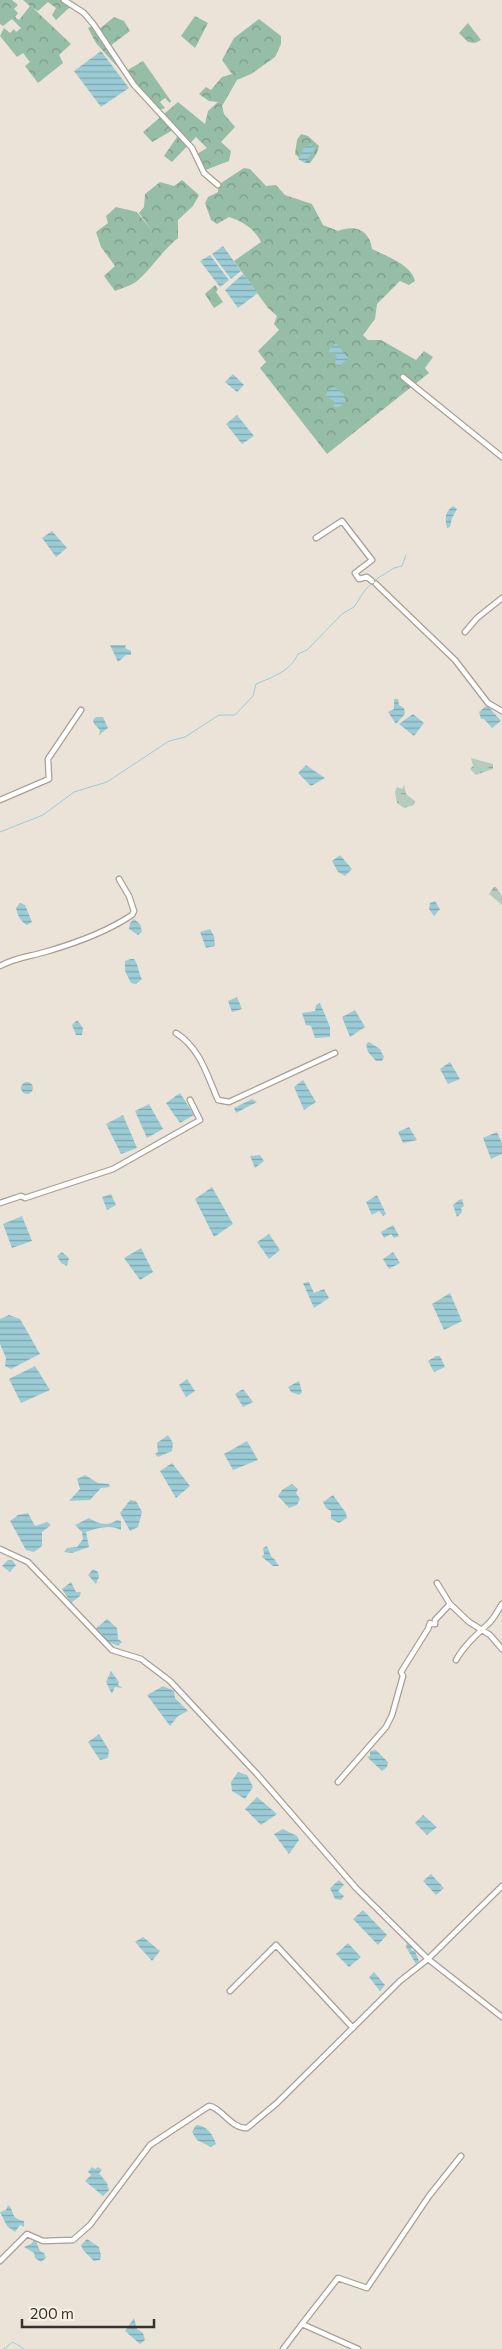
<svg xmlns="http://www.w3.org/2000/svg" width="502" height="2349" viewBox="0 0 502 2349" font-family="Commissioner,sans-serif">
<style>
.forest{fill:url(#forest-crowns)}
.wetland{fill:url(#wetland-marsh)}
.water{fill:url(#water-rules)}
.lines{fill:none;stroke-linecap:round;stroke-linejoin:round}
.stream{stroke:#9bccd6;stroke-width:1}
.minor-casing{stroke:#a89f95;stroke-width:7}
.minor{stroke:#fff;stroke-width:4.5}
</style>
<defs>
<pattern id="forest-crowns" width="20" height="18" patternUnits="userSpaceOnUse" patternTransform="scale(1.25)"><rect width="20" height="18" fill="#96bda5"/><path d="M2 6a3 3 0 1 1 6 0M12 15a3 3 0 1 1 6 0" fill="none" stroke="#7b9a87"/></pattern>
<pattern id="wetland-marsh" width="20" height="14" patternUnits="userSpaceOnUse" patternTransform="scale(1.25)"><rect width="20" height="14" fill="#b4cbbd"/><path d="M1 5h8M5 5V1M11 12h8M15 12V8" fill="none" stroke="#93a59a"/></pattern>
<pattern id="water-rules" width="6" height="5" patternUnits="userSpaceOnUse" patternTransform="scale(1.25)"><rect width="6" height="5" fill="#9bccd6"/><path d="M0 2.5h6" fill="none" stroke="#7fa6ae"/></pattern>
</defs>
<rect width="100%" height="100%" fill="#ece3d8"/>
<path class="forest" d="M0,0H12L18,5L14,9L18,13L15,17L19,20L30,6L23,0H64L70,7L56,20L52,15L56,8L48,2L38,11L33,8L71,44L59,55L63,63L38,83L25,66L30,62L23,53L17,57L0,36L4,28L10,33L14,29L16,32L21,28L12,19L3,26L0,24Z
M195,16L208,23L195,48L181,36Z
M114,17L124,21L130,31L110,46L126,71L143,61L171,101L170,103L165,98L160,102L165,108L157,111L96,43L88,28L94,25L98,30Z
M259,19L281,36V44L275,57L251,74L237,80L222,106L224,114L235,127L221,142L231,151L229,161L203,171L195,155L207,148L196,137L172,162L164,156L177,137L173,130L152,142L143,132L178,102L205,124L208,111L218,102L209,101L199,94L206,87L211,90L222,77L232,74L222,60L234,38Z
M468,23L481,40L475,43L468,42L459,33Z
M301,134L308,136L319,146L317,153L310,163H305L295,154L297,140Z
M244,168L250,169L266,186L276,185L285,195L312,204L323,225L338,231C355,224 370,230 372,249C386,256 412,265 415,281L409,285L400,281L377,304L375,319L363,335L368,340H381L416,360L424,351L433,357L425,368L429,373L327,454L260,368L266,362L258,351L279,330L274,324L277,316L268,308L234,261L261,242C254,228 243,222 229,217L217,224L211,220L205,203L208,197L218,192V185Z
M182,180L199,195L193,206L178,220V238C162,251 152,268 137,281C131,286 122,288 115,291L104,276L115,266L101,247L96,232L108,223L106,216L116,207L137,212L152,231L139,213L144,207L145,194L160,182L174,186Z
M215,285L218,289L216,292L223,302L214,308L205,294Z"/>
<path class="wetland" d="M471,758L493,764V769L476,775L470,769L473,766Z
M404,785L406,794L415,801L414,805L404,808L397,803L395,792L397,787L402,789Z
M494,887H496L502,896V905L489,894Z"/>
<path class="water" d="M101,51L129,88L101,107L74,71Z
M311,144L315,149L305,163L298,159L304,148Z
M223,246L241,271L231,279L212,254Z
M210,255L229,280L220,287L200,261Z
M243,274L258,293L238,308L225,290Z
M336,343L348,358L339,367L335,362L337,357L334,353L329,352L330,348Z
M233,374L244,385L237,392L225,382Z
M334,387L344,394L345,401C343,405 339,408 334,407V401L326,396L328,389Z
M237,415L254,436L242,444L226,424Z
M453,506L457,509L452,518L450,527L447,528C445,518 444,513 453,506Z
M52,531L67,548L56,557L42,538Z
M110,645H126L125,648L131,651V655H126L118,662Z
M394,699H398L399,705L404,708L405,714L396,724L388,712L394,709Z
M487,705L501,721L492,728L484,719H481L479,712Z
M413,714L424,723L414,736L399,724Z
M96,717H103L108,728L99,735L100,730L94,724L93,720Z
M306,765L325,778L311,786L298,773Z
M340,855L352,869L345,876L338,872L332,861Z
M435,901L440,909L434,916L429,909L430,903Z
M20,903L25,905L32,922L27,925C20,921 18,916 16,908Z
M134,919L140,924L142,932L138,935L129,929L130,923Z
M210,929L214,936L215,946L206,948L200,932Z
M131,959H134C139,966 138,972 142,979L136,984L131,983L125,971V961Z
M237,997L242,1009L232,1012L228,1001Z
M320,1003L330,1027V1037L315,1038L311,1026L306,1025L302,1013L315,1011L316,1005Z
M355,1010L365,1027L350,1037L342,1017Z
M76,1021H78L83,1028L82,1035H76L72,1025Z
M369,1042L380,1049L384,1057L382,1061H376L368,1052L366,1044Z
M450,1062L460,1079L448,1084L440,1069Z
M303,1080L316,1102L304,1110L294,1087Z
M21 1088a6 6 0 1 1 12 0a6 6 0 1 1-12 0Z
M180,1093L194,1115L180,1123L166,1103Z
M252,1099L257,1102L236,1113L234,1108Z
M149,1104L163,1129L147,1138L135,1111Z
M123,1115L137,1148L121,1154L106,1124Z
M409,1127L417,1140L403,1143L398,1132Z
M497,1132L502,1143V1154L491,1159L483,1138Z
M260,1155L264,1161L255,1168L250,1156Z
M212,1187L233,1224L214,1237L195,1199Z
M111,1194L116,1205L107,1210L102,1197Z
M377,1195L386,1214L383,1216L379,1211L372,1215L366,1202Z
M462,1199L464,1206L461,1208L462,1212L457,1217L453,1205L459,1200Z
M22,1216L32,1241L12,1248L3,1224Z
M393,1225L399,1236L394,1238L391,1234L384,1238L381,1232Z
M269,1234L280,1250L269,1259L257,1242Z
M141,1248L153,1272L140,1280L124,1258Z
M62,1252L69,1258L67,1266L61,1263L57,1256Z
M393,1252L400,1263L389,1269L383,1259Z
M309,1282L314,1293L324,1289L329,1298L314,1308L303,1283Z
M450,1293L462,1321L444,1330L432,1304Z
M9,1315L20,1319L40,1354L11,1369L5,1366L6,1358L0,1344V1319Z
M436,1356H440L445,1367L434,1372L428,1361Z
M35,1366L50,1390L21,1403L9,1379Z
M187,1379L195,1391L186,1397L179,1385Z
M299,1381L302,1392L299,1395L291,1392L288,1387Z
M243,1389L253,1402L243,1407L235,1394Z
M168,1435L173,1443L172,1451L158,1457L155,1454L158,1452L157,1443Z
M247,1441L258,1460L233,1470L224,1454Z
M172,1463L190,1486L176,1498L160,1471Z
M85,1475L98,1483L109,1484L110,1487L101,1488L90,1500L69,1501L80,1489L77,1479Z
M292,1484L298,1489L296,1493L300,1499L297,1505L289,1508L278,1496L282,1490Z
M333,1495L346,1513L347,1518L339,1523L331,1519V1511L326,1508L323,1502Z
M130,1500L136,1501L142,1512L138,1527L130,1531L120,1513Z
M28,1513L35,1526L47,1522L51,1525L42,1532V1546L34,1552L26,1550L10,1521L18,1515Z
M89,1518C99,1524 107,1527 117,1520L121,1521V1530C110,1524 97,1528 86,1532L89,1547L72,1553L64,1552L67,1548L77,1547L83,1539L82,1532L75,1525Z
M267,1546L271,1556L275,1560L279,1566H273L262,1557L264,1554L263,1548Z
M8,1560H12L16,1565L10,1572L2,1566Z
M93,1569L98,1572L99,1577L96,1584L88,1575Z
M71,1582L76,1592H81L80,1596L71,1603L62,1589Z
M107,1619L117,1628L118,1639L122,1642L118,1646L111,1643L108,1646L93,1631Z
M111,1671L119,1682L118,1685L123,1688L115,1687L112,1694L106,1682Z
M163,1686L174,1691L175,1698L188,1711L178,1716L170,1726L147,1695Z
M99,1734L109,1750L108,1758L100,1760L88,1742Z
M376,1750L388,1762L387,1767L382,1771L367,1757L370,1756V1751Z
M238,1772L247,1775L253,1787L245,1799L232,1791L231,1782Z
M257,1797L277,1814L261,1825L245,1809Z
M423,1815L437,1827L427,1835L415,1823Z
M283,1829L297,1836L299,1840L289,1854L274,1834Z
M431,1874L444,1888L436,1895L423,1881Z
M339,1880L344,1885L338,1891L344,1896L341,1900L335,1899L330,1888Z
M363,1910L387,1935L378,1945L353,1919Z
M143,1937L160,1951L152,1961L135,1942Z
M407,1941L413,1945L411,1950L415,1951L419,1961L416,1964L406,1947Z
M348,1943L361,1957L349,1967L336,1954Z
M374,1972L385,1985L380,1991L369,1977Z
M196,2125C207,2125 213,2135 216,2144L211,2147L197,2140L192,2132Z
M92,2167L95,2169L98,2167L102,2170L99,2173L107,2183L109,2190L103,2196L85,2181L91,2175L88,2172Z
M8,2205C16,2212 9,2218 24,2221V2227L20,2225L15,2232L7,2226L0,2212L6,2210Z
M35,2239L40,2251L44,2253L46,2258L41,2262L35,2258L34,2253L24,2247L31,2244Z
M87,2239L99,2247L101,2256L100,2260L94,2261L83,2250L81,2245Z
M134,2318L137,2329L143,2333L145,2340L140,2344L125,2331Z"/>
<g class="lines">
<path class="stream" d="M0,832L43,815L74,792L107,782L169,741L185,737L219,715H235L253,696L256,684C272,677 290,672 298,654L307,650L342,614L354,607L365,590L378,578L394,568L402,566L406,555
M4,2349L13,2342L24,2349"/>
<g class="minor-casing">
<path id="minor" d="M64,0L84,13L94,25L134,85L192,148L204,173L218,185
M403,377L502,457
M316,538L342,521L372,560L355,573L359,579L367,577L372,581
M376,584L455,660L488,703L502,711
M465,632L477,618L502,598
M0,800L49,779L48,759L81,710
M0,966C17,957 28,957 45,952C73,944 108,931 132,915L134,911L129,896L119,879
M176,1033C200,1048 207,1075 218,1100L229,1102L335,1053
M0,1203L21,1196L25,1198L113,1169L200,1120L190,1100
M0,1549L28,1562L112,1650L141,1659L170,1681L257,1774L356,1888L428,1959L502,2017
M437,1583L450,1604L469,1622L490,1635L502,1649
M431,1624H435V1620L450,1604
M456,1660C464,1646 476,1635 488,1624C494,1619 498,1610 502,1604
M338,1782L386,1727L392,1715L403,1676L401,1672L428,1629L430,1623
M230,1991L276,1945L353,2028
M0,2261L27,2234L43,2241L73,2240L90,2225L150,2145L209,2106C221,2107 231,2129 247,2128L277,2103L400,1981L428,1959L502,1886
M283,2349L302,2324
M358,2349L302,2324L338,2278L367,2288L429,2196L461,2156"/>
</g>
<use href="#minor" class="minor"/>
</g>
<path d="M22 2319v8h132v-8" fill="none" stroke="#35322e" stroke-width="2.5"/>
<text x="30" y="2319" font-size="15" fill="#35322e" stroke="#faf1e5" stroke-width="4" paint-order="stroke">200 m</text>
</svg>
